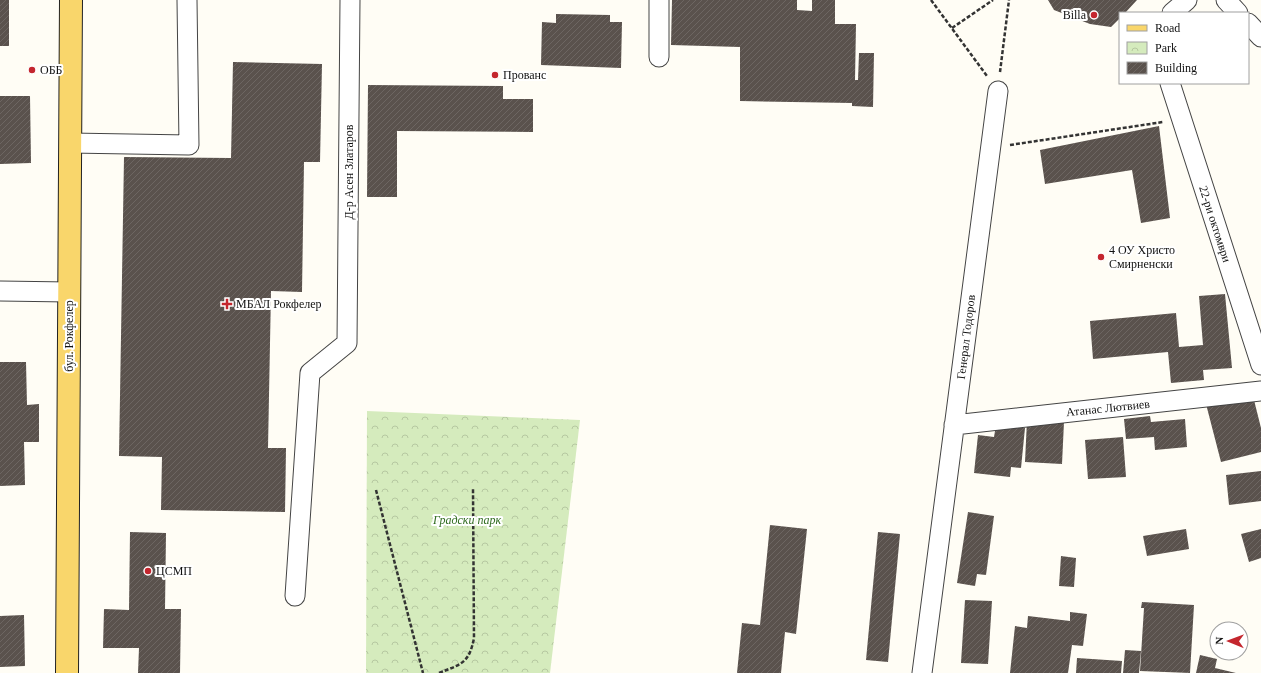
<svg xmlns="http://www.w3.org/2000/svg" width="1261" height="673" viewBox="0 0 1261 673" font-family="Georgia,serif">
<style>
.park{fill:url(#park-crowns)}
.building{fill:url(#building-hatch)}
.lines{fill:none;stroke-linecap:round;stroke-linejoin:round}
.minor-casing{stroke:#444;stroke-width:21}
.major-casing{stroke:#222;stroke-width:24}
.path{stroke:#333;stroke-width:2.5;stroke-dasharray:4 2;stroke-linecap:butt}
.minor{stroke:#fff;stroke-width:19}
.major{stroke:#f9d66b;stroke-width:22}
.poi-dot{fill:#c4262e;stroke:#fff;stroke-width:1.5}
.labels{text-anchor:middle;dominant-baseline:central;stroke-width:4;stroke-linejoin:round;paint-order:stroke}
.poi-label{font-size:12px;fill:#111;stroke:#fff;text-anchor:start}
.street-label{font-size:12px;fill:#111;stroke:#fff}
.park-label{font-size:12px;font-style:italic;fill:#2f6b1f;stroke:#fff}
</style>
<defs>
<pattern id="park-crowns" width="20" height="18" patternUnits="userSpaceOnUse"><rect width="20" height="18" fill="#d5ebbd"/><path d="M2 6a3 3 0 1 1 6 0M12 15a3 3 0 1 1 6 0" fill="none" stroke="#b6c8a1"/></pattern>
<pattern id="building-hatch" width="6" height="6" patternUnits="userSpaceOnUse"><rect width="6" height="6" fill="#5a524d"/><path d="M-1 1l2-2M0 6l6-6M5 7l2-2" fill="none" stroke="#6d6662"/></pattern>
</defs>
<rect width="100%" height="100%" fill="#fffdf5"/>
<path class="park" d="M367,411L580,420L550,673H366Z"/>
<path class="building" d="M0,0H9V46H0Z
M672,0H797V10L812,11V0H835V24H856L855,80H858L859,53H874L873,107L852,106V103L740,101V47L671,45Z
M1048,0H1137L1125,13H1120V18L1111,27L1090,24L1054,10Z
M556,14L610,15V22H622L621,68L541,65L542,22L556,23Z
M233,62L322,64L320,162H304L302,292L271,291L268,448H286L285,512L161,510L162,457L119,456L124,157L231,158Z
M368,85L503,86V99H533V132L397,131V197H367Z
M0,96H30L31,163L0,164Z
M1159,126L1170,218L1141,223L1132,170L1045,184L1040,150Z
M1225,294L1232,368L1203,370L1204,380L1171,383L1168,352L1093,359L1090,321L1176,313L1179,347L1203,345L1199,296Z
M0,362H26L27,405L39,404V442H24L25,485L0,486Z
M1252,392L1261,428V452L1221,462L1206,404Z
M1150,416L1151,422L1185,419L1187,447L1155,450L1154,437L1126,439L1124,419Z
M1027,420L1064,422L1062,464L1025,462Z
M996,425L1025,428L1021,468L1011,467L1010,477L974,473L978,435L994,437Z
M1123,437L1126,477L1088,479L1085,440Z
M1261,471V501L1229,505L1226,475Z
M968,512L994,516L986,575L977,574L975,586L957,583Z
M770,525L807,529L796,634L785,632L781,673H737L742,623L760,625Z
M1186,529L1189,549L1147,556L1143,536Z
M1261,529V558L1249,562L1241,534Z
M130,532L166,533L165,609H181L180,673H138L139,648H103L104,609L129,610Z
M878,532L900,534L888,662L866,660Z
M1061,556L1076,558L1074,587L1059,586Z
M965,600L992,601L988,664L961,663Z
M1142,602L1194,605L1190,673L1140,671L1144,608H1141Z
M1070,612L1087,614L1083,646L1072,645L1068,673H1010L1015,626L1027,628L1028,616L1070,621Z
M24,615L25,666L0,667V616Z
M1125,650L1141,651L1139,673H1123Z
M1200,655L1217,659L1215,668L1236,673H1196Z
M1077,658L1122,661L1121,673H1076Z"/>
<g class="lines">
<g class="minor-casing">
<path id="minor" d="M1226,0L1238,13
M1172,13L1187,0
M1248,23L1261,37
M659,57V0
M1170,83L1261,365
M70,143L189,145L187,0
M0,291L69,292
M954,425L1261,391
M295,596L310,373L347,343L350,0
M922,673L998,91"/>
</g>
<g class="major-casing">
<path id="major" d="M67,673L71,0"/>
</g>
<path class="path" d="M931,0L987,76
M952,28L993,0
M1000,72L1009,0
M1010,145L1163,122
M376,490L423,673
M439,673C461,664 469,664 474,638L473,489"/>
<use href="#minor" class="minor"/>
<use href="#major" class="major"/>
</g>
<g class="poi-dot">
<circle cx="1094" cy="15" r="4"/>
<circle cx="32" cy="70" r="4"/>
<circle cx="495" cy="75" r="4"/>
<circle cx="1101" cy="257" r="4"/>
<path d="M225 298h4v4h4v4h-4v4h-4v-4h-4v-4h4z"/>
<circle cx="148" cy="571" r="4"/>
</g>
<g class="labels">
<g class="poi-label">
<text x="1086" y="15" text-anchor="end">Billa</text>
<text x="40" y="70">ОББ</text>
<text x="503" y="75">Прованс</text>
<text x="1109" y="250">4 ОУ Христо<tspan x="1109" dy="14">Смирненски</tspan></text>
<text x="236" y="304">МБАЛ Рокфелер</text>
<text x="156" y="571">ЦСМП</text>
</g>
<g class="street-label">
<text transform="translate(349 172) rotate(-90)">Д-р Асен Златаров</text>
<text transform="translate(1215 224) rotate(72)">22-ри октомври</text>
<text transform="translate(69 336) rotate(-90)">бул. Рокфелер</text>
<text transform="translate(966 337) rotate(-83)">Генерал Тодоров</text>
<text transform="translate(1108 408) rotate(-6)">Атанас Лютвиев</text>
</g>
<g class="park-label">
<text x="467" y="520">Градски парк</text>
</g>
</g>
<rect x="1119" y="12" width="130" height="72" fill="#ffffff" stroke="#a0a0a0"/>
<rect x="1127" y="25" width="20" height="6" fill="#f9d66b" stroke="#a0a0a0"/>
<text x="1155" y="32" font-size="12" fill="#111111">Road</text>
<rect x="1127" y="42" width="20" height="12" fill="url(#park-crowns)" stroke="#a0a0a0"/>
<text x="1155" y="52" font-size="12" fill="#111111">Park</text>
<rect x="1127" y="62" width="20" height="12" fill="url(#building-hatch)" stroke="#a0a0a0"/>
<text x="1155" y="72" font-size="12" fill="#111111">Building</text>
<g transform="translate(1229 641) rotate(271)"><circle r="19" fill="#ffffff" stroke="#a0a0a0"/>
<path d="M0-3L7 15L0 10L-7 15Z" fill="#c4262e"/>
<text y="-6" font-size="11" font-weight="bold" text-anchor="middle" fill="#111111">N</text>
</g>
</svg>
